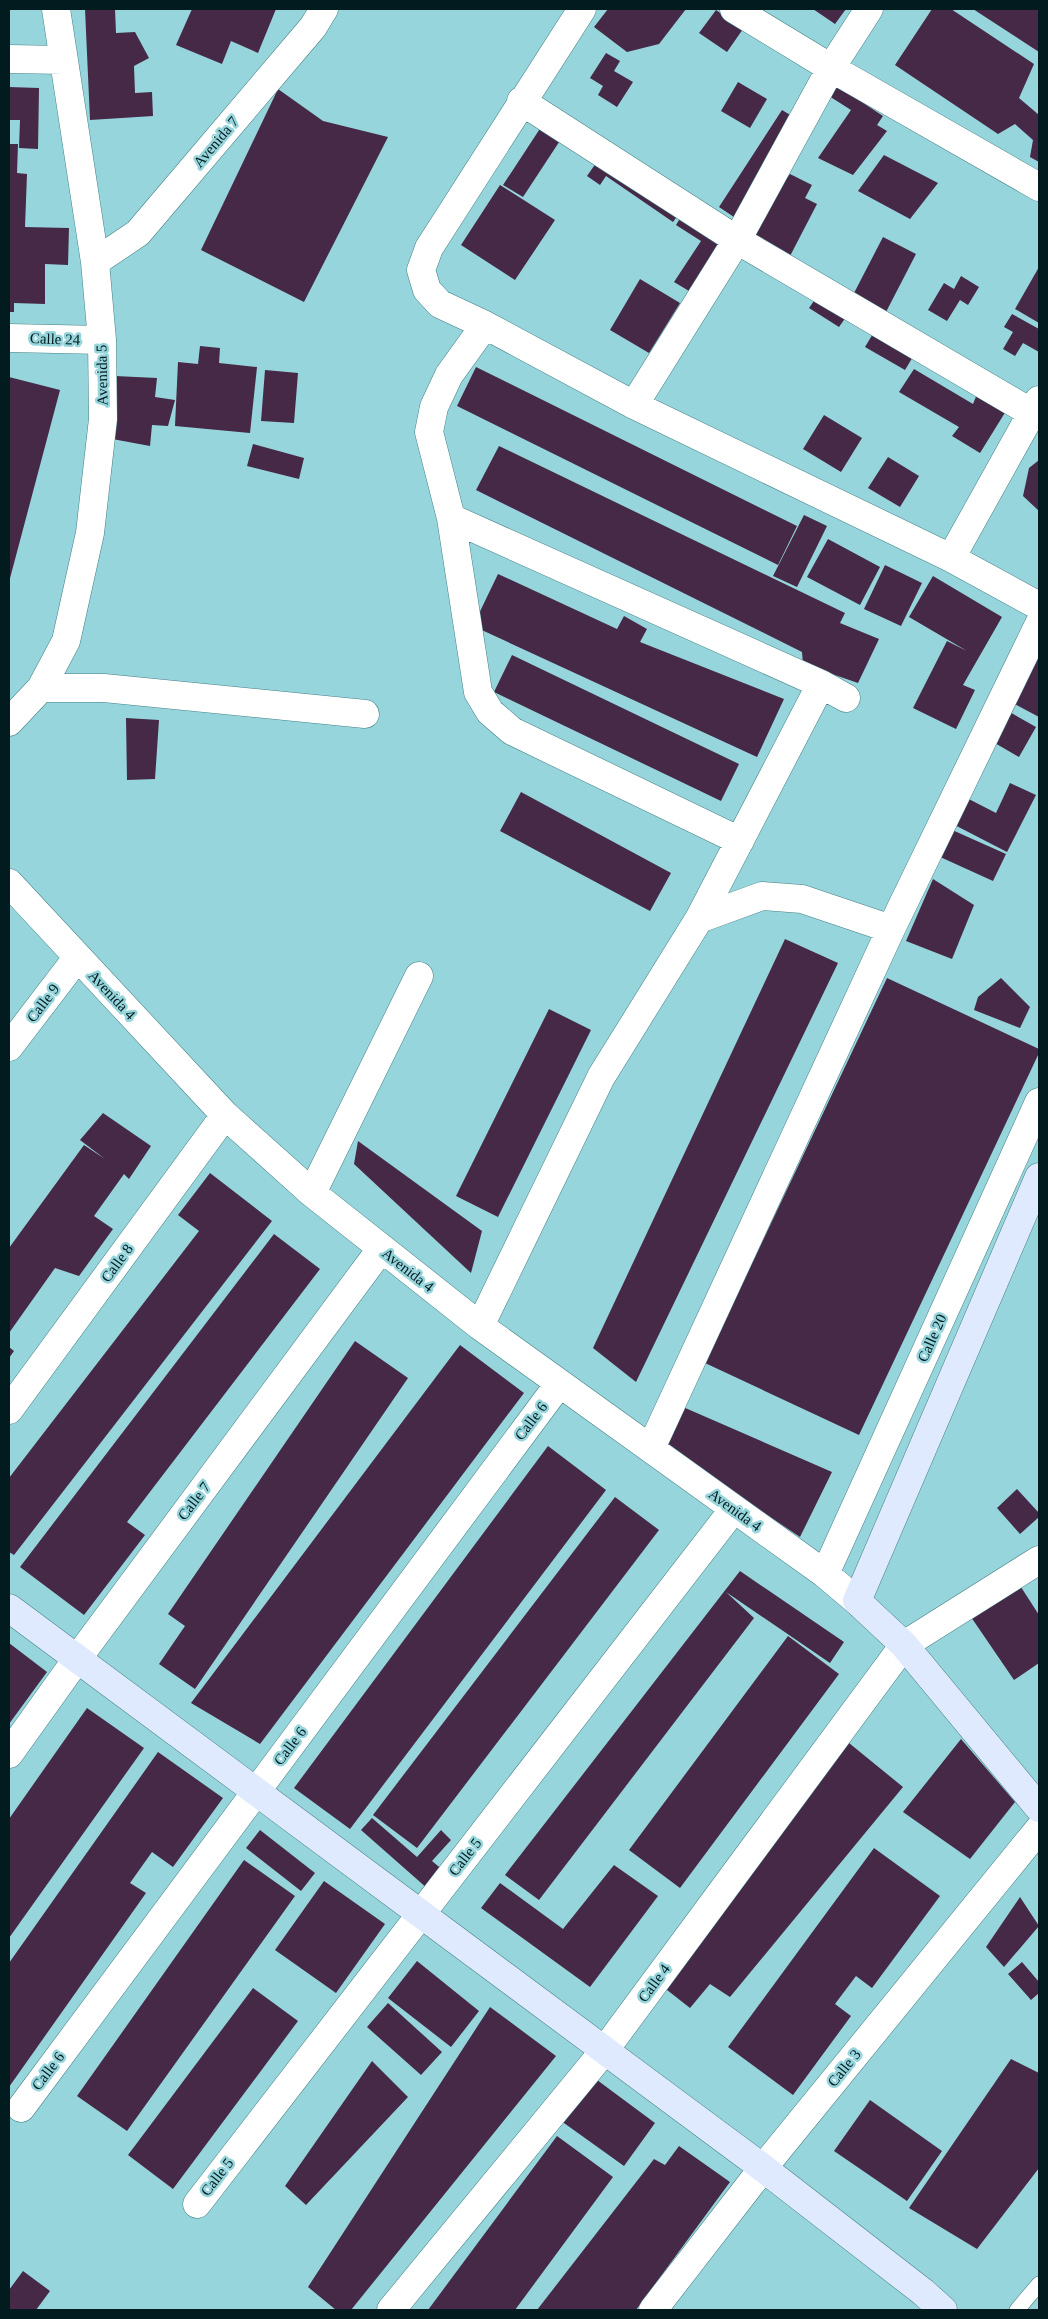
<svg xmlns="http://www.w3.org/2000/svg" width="1048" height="2319" viewBox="0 0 1048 2319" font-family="'Times New Roman',serif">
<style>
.building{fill:#452947}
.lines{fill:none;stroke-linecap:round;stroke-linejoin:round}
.lane-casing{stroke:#438086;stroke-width:16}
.street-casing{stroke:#438086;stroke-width:29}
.secondary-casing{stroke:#438086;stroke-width:29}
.lane{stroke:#fff;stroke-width:15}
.street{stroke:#fff;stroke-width:28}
.secondary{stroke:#e0eaff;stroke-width:28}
.labels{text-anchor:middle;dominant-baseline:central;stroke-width:5;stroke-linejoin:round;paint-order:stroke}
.street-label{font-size:15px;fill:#021b1e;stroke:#97d5dc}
</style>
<rect width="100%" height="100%" fill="#97d5dc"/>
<path class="building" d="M85,9H115L116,33L135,32L149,58L134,66L135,93L152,92L153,116L90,120Z
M192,9H276L258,53L231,41L222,64L176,45Z
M608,9H686L659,44L627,52L594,27Z
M813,9H846L835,24Z
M932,9H951L1034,64L1019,98L1039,115V162L1030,157L1033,140L1015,124L998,134L895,65Z
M973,9H1039V52Z
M716,10L743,29L727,52L699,33Z
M606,53L620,61L614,71L633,82L617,107L598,95L603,86L590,78Z
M738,82L767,99L750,128L721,111Z
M836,85L883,116L877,125L887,131L853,175L818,158L851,110L829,96Z
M9,87L39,88L38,149L19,148L20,120H9Z
M278,89L323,121L388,137L304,302L201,250Z
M782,110L797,119L734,217L719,207Z
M545,121L565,133L523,197L503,185Z
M9,144H18L17,173L27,174L25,227L69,228L68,265L45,264V304L14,303V312H9Z
M884,155L938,183L910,219L858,191Z
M601,156L681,211L673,222L606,176L600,185L587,176Z
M790,174L812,185L805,198L817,204L789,258L746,236L778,175L786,179Z
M500,185L555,220L515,280L461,245Z
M684,212L724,237L689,291L674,282L701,241L676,225Z
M883,237L916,254L886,312L853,295Z
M1039,267V323L1015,309Z
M961,276L979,287L968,305L960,300L947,321L928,310L944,283L954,289Z
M640,279L680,303L649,353L610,330Z
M816,298L846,317L839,327L809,308Z
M1012,314L1039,329V352L1023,343L1015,356L1003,349L1013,332L1004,327Z
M874,332L914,355L905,370L865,347Z
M200,346L220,348L219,363L257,367L250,433L175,426L178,362L198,364Z
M476,367L797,526L778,565L457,406Z
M914,369L973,404L977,394L1006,411L980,453L952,436L959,427L899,392Z
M265,370L298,373L294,423L261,421Z
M115,376L157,378L155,397L175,400L168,426L152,425L150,446L107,438Z
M9,377L60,390L9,582Z
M824,415L862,438L841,472L803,449Z
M253,444L304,458L299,479L247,466Z
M499,446L845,613L840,623L879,639L858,683L803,664L802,652L476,490Z
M888,457L919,476L900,507L868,488Z
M1039,460V511L1023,496L1029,468Z
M804,515L827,526L797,587L773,576Z
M828,539L880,567L860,605L807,577Z
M885,565L922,583L901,626L864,609Z
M498,574L617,629L624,616L647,629L640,642L784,699L757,757L473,626Z
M933,576L1002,617L963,685L975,690L956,729L913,708L947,641L967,651L909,617Z
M1039,647V717L1011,702Z
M512,655L739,764L721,801L494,692Z
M1006,710L1036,727L1019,757L988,739Z
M126,718L159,720L155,779L127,780Z
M1010,783L1036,795L1007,852L945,820L959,794L996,813Z
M521,792L671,873L650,911L500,831Z
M950,829L1006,854L993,881L938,856Z
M933,879L974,905L952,959L906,941Z
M785,939L838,963L636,1382L593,1348Z
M887,978L1039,1049V1053L859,1435L705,1363Z
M1001,978L1030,1007L1020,1028L974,1010L978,997Z
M549,1009L591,1030L498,1217L456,1196Z
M103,1113L151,1146L129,1179L124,1174L94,1216L113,1229L79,1276L55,1268L9,1333V1248L84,1145L105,1159L80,1140Z
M358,1141L482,1231L471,1273L354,1164Z
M210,1173L272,1221L14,1555L9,1552V1478L199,1231L178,1215Z
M274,1234L320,1269L127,1522L145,1535L84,1615L20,1567Z
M355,1341L408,1378L195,1689L159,1664L185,1626L168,1614Z
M460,1345L524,1393L260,1744L191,1703Z
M9,1347L14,1351L9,1358Z
M683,1407L832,1472L800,1537L662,1444Z
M548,1446L606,1490L350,1829L294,1788Z
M1017,1489L1039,1513V1517L1020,1534L997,1508Z
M615,1497L659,1530L417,1848L373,1815Z
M740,1571L844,1642L830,1663L726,1592L754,1618L539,1900L505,1875Z
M1019,1584L1039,1615V1663L1014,1680L971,1617Z
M788,1636L839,1674L680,1888L629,1850Z
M9,1643L47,1672L9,1724Z
M87,1708L144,1748L9,1938V1819Z
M961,1739L1015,1802L970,1859L903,1812Z
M849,1743L903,1787L730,1997L710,1984L690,2008L662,1986Z
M158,1752L223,1798L173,1867L152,1852L130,1883L146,1893L9,2087V1963Z
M372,1818L417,1857L441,1830L451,1840L432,1861L444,1871L428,1889L361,1830Z
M260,1830L315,1873L301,1891L246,1848Z
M874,1848L940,1896L872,1988L856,1976L835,2004L851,2016L793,2095L728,2047Z
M244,1860L295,1896L127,2131L77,2096Z
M614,1865L658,1896L590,1987L481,1908L500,1883L563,1929Z
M324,1881L385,1924L336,1993L275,1950Z
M1020,1897L1039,1926L1004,1967L986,1947Z
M417,1961L479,2011L451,2047L388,1998Z
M1022,1962L1039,1982V1993L1031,2000L1008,1974Z
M253,1988L298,2021L173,2189L128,2155Z
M388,2003L442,2052L421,2075L367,2027Z
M490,2007L556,2056L351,2310H336L308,2287Z
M1011,2059L1039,2073V2168L977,2249L909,2208Z
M372,2061L408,2097L306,2205L285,2186Z
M589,2074L655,2123L624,2166L557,2118Z
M870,2100L942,2151L907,2201L834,2151Z
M557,2136L613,2177L515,2310H428Z
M679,2146L730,2182L636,2310H537L654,2159L665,2165Z
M23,2271L50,2291L36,2310H9V2290Z"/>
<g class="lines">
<g class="lane-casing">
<path id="lane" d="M1017,2310L1039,2284"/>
</g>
<g class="street-casing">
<path id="street" d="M582,9L429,248L421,270L427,290L440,304L485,325L634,405L951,558L1039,606
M734,9L831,68L1039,187
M9,59L64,60
M521,101L737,240L1039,417
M95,262L138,233L313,27L324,9
M485,325L449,375L434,407L429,432L451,518L478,692L490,712L512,731L740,841
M9,338L102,340
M634,405L737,240L831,68L869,9
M451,518L821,684L846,698
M951,558L1039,400
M41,688H104L365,714
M9,722L41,688L66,641L90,533L103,419L102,340L95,262L56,9
M9,883L225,1115L312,1193L480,1326L825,1574L857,1601
M699,919L762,896L802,899L891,929
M9,1047L77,958
M312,1193L419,976
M480,1326L601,1077L699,919L821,684
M9,1410L225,1115
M651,1448L891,929L1039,624
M825,1574L1039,1102
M9,1754L77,1659L381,1249
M21,2108L559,1384
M197,2204L733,1510
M391,2310L604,2051L904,1645L1039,1560
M653,2310L763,2168L1039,1829"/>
</g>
<g class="secondary-casing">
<path id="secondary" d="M1039,1177L857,1601L904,1645L1039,1808
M9,1608L763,2168L923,2292L943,2310"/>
</g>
<use href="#lane" class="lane"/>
<use href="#street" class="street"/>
<use href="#secondary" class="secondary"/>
</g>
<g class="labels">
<g class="street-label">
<text transform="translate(216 142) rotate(-50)">Avenida 7</text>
<text transform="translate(55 339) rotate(2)">Calle 24</text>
<text transform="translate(102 375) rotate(-91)">Avenida 5</text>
<text transform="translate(112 995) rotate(47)">Avenida 4</text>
<text transform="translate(43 1003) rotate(-53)">Calle 9</text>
<text transform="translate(117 1263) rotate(-54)">Calle 8</text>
<text transform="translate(408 1270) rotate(38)">Avenida 4</text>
<text transform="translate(932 1338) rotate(-66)">Calle 20</text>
<text transform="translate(531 1421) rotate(-53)">Calle 6</text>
<text transform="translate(194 1501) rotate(-53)">Calle 7</text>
<text transform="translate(735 1510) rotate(36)">Avenida 4</text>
<text transform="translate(290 1746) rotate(-53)">Calle 6</text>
<text transform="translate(465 1857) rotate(-52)">Calle 5</text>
<text transform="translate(654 1983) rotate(-54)">Calle 4</text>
<text transform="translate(844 2068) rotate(-51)">Calle 3</text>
<text transform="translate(48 2071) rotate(-53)">Calle 6</text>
<text transform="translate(217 2177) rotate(-52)">Calle 5</text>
</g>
</g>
<rect width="1048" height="2319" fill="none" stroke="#021b1e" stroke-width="20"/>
</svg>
